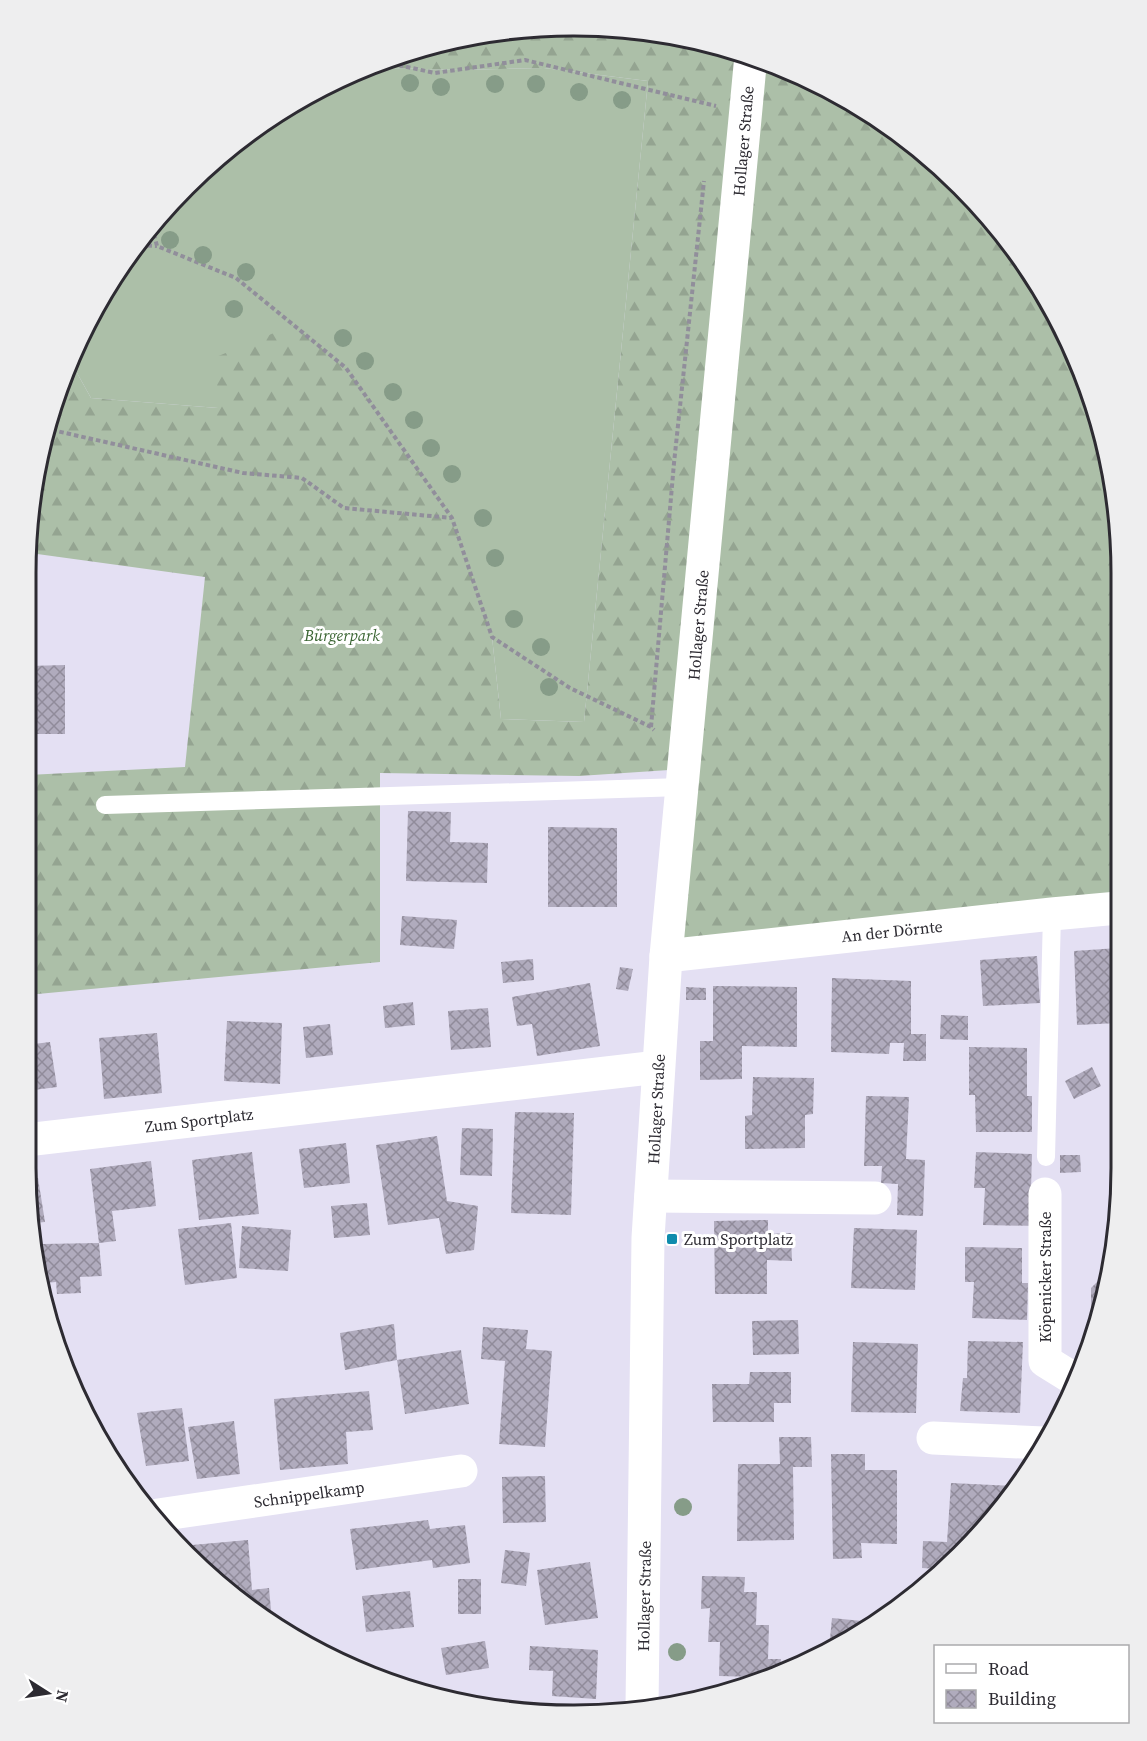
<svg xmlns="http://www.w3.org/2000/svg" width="1147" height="1741" viewBox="0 0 1147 1741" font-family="'Source Serif 4',serif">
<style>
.grass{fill:#acbfa8}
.forest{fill:url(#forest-firs)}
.building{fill:url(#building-cross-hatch)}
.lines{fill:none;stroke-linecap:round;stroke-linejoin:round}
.path{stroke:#918e9b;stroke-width:4;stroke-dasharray:4.5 3;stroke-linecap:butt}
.lane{stroke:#fff;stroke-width:18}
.street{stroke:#fff;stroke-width:33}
.secondary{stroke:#fff;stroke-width:33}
.tree{fill:#869c88}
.poi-dot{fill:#0f8cad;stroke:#fff;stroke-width:2}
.labels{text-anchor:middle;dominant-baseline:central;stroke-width:6;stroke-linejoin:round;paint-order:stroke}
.street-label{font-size:16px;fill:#2d2b32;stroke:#fff}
.park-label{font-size:16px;font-style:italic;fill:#396431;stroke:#fff}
.poi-label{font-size:16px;fill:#2d2b32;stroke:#fff;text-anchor:start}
.rim{fill:none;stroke:#2d2b32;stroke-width:3}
</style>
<defs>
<pattern id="forest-firs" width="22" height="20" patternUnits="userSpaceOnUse" patternTransform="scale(1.5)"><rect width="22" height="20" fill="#acbfa8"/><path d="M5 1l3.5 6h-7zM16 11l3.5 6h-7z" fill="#94a491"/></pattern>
<pattern id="building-cross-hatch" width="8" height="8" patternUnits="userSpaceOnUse" patternTransform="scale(1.5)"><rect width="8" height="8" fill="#b0abbd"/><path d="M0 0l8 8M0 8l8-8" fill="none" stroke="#908b9a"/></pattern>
</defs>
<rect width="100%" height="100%" fill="#e4e0f3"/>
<path class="grass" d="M383,63L388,68L460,70L544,68L648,81L584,722L501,719L492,637L218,408L91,398L72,364L82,331L162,212L240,139L331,82Z"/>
<path class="forest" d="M538,27L645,30L750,55L848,99L935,162L1008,240L1065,331L1103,432L1120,538L1118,906L666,956L684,769L579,776L380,773V962L27,995L28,775L185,767L205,577L30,553V502L72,364L91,398L218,408L216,357L293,325L346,368L452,518L492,637L501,719L584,722L648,81L544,68L460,70L388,68L383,63L432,44Z"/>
<path class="building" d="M65,665V734H29V666Z
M408,811L451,812L450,842L488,843L487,883L406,881Z
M548,827L617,828V907H548Z
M402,916L457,920L454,949L400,945Z
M1118,948V1023L1077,1025L1074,951Z
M1037,956L1040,1003L983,1006L980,960Z
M533,959L534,980L503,983L501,962Z
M620,967L633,969L628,991L616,989Z
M832,978L911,981V1034H926V1061H903L904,1043H890L889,1054L831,1052Z
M590,983L600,1046L537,1056L532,1024L517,1026L512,997Z
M713,986L797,987V1047L742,1046V1079L700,1080V1041H713Z
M686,987L706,988V1000H686Z
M413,1002L415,1025L385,1028L383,1006Z
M488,1008L491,1047L451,1050L448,1011Z
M941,1015L968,1016V1040L940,1039Z
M227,1021L282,1023L280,1084L224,1081Z
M330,1024L333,1055L306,1058L303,1027Z
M157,1033L162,1093L104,1099L99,1038Z
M50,1042L57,1087L26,1091V1045Z
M969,1047L1027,1048V1096H1032V1132H976L975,1095H969Z
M1092,1067L1101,1086L1074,1099L1065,1081Z
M753,1077L814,1078L813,1114L805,1115V1148L745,1149V1116L752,1115Z
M866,1096L909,1097L906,1159L925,1160L923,1216L897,1215L898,1184L881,1183L882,1166H864Z
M515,1112L574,1113L571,1215L511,1213Z
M462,1128L493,1129L492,1176L460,1175Z
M437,1136L447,1201L478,1206L474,1250L446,1254L439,1218L388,1225L376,1145Z
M346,1143L350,1183L304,1188L299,1149Z
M252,1152L259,1214L199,1220L192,1160Z
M976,1152L1032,1154L1031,1190L1037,1226L983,1225L985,1188H974Z
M1060,1155H1080L1081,1172L1060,1173Z
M151,1161L156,1206L112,1211L116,1241L99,1243L102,1276L80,1277L81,1293L57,1294L56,1282L45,1283L42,1244L99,1243L90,1169Z
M38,1178L45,1222L35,1223L27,1179Z
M367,1203L370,1235L334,1238L331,1206Z
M768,1220V1234L791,1233L792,1261L767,1260V1294H715L714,1221Z
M231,1223L237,1278L185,1285L178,1229Z
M242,1226L291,1230L288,1271L239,1268Z
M854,1228L917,1230L915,1290L851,1288Z
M965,1247L1022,1248V1283H1028L1027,1320L972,1318L974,1282H965Z
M1107,1272L1092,1322H1091V1288Z
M798,1320L799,1354L753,1355L752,1321Z
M394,1324L397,1360L461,1350L469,1404L405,1414L397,1360L345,1370L340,1333Z
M483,1327L528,1330L526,1349L552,1351L545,1447L499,1444L505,1361L481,1359Z
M968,1341L1023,1342L1020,1413L960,1411L963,1378H967Z
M853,1342L918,1344L916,1413L851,1412Z
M750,1372H791V1403H774V1422H713L712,1384H749Z
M369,1391L373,1430L346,1432L348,1464L280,1470L274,1399Z
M182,1408L189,1461L146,1466L137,1413Z
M234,1421L240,1474L197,1479L188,1427Z
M779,1437H811L812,1467H793L794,1540L737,1541L738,1464H780Z
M831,1454H865V1470H897V1544L861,1543L862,1558L833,1559Z
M545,1476L546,1522L503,1523L502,1477Z
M951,1483L1014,1486L985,1529L966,1545H964V1547L937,1569L922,1568L923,1541L947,1542Z
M428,1520L430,1529L465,1525L470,1563L433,1568L432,1560L356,1570L350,1529Z
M248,1540L252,1590L269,1588L272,1621L240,1602L228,1589L227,1585H224L192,1552V1545Z
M505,1550L530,1553L526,1586L501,1583Z
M590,1562L598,1618L545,1625L537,1570Z
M702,1576L745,1577L744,1592H757L756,1625H769L768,1659H781L780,1667L756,1677L719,1676L720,1642H708L710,1608L701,1609Z
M458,1579H481V1614H458Z
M410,1591L414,1627L366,1632L362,1596Z
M832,1618L872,1622L847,1642L829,1649Z
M485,1641L489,1668L446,1675L441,1648Z
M530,1646L598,1650L596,1699L552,1696L553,1671L529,1670Z"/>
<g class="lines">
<path class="path" d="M384,62L435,73L525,60L716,106
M152,227L157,246L236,278L346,368L452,518L492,637L570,688L651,727L654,730
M140,245L157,246
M52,430L243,473L302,478L344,508L452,518
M651,727L674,463L704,181"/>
<path class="lane" d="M105,805L682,787
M1046,1157L1052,914"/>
<path class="street" d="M666,956L1052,914L1118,908
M26,1140L658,1067
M1045,1194V1361L1074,1379
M651,1196L875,1198
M933,1438L1043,1443
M158,1515L461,1471"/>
<path class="secondary" d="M642,1707L648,1238L666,956L751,55"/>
</g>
<g class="tree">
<circle cx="410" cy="83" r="9"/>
<circle cx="495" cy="84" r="9"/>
<circle cx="536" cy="84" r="9"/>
<circle cx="441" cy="87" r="9"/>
<circle cx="579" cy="92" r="9"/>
<circle cx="622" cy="100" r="9"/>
<circle cx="170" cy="240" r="9"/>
<circle cx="203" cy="255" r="9"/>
<circle cx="246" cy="272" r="9"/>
<circle cx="234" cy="309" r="9"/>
<circle cx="343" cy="338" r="9"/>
<circle cx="365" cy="361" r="9"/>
<circle cx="393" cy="392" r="9"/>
<circle cx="414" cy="420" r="9"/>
<circle cx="431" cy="448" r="9"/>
<circle cx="452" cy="474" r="9"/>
<circle cx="483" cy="518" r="9"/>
<circle cx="495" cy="558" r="9"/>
<circle cx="514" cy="619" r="9"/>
<circle cx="541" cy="647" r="9"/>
<circle cx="549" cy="687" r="9"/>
<circle cx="683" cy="1507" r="9"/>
<circle cx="677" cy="1652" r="9"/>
</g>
<rect class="poi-dot" x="666" y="1233" width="12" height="12" rx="3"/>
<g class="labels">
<g class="street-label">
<text transform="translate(743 141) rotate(-85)">Hollager Straße</text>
<text transform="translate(698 625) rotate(-85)">Hollager Straße</text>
<text transform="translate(892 931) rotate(-6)">An der Dörnte</text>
<text transform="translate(656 1109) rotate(-87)">Hollager Straße</text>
<text transform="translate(199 1120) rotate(-7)">Zum Sportplatz</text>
<text transform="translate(1045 1277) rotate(-90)">Köpenicker Straße</text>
<text transform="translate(309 1494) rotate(-8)">Schnippelkamp</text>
<text transform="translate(644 1596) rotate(-89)">Hollager Straße</text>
</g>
<g class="park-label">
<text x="342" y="635">Bürgerpark</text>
</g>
<g class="poi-label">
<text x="684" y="1239">Zum Sportplatz</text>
</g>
</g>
<path d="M0 0H1147V1741H0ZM573 36H574A537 537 0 0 1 1111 573V1168A537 537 0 0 1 574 1705H573A537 537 0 0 1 36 1168V573A537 537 0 0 1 573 36Z" fill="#eeeeef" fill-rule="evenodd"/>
<path class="rim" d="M573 36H574A537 537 0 0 1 1111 573V1168A537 537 0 0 1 574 1705H573A537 537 0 0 1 36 1168V573A537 537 0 0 1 573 36Z"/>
<rect x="934" y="1645" width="195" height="78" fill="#ffffff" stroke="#abaaad" stroke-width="1.5"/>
<rect x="946" y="1664" width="30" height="9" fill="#ffffff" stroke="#abaaad" stroke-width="1.5"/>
<text x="988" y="1675" font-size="18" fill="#2d2b32">Road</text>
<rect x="946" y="1690" width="30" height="18" fill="url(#building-cross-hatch)" stroke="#abaaad" stroke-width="1.5"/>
<text x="988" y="1705" font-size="18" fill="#2d2b32">Building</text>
<g transform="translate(48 1693) rotate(102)" stroke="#ffffff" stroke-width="4.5" paint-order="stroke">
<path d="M0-4.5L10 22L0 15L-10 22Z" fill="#2d2b32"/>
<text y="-9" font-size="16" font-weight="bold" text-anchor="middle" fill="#2d2b32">N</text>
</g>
</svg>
